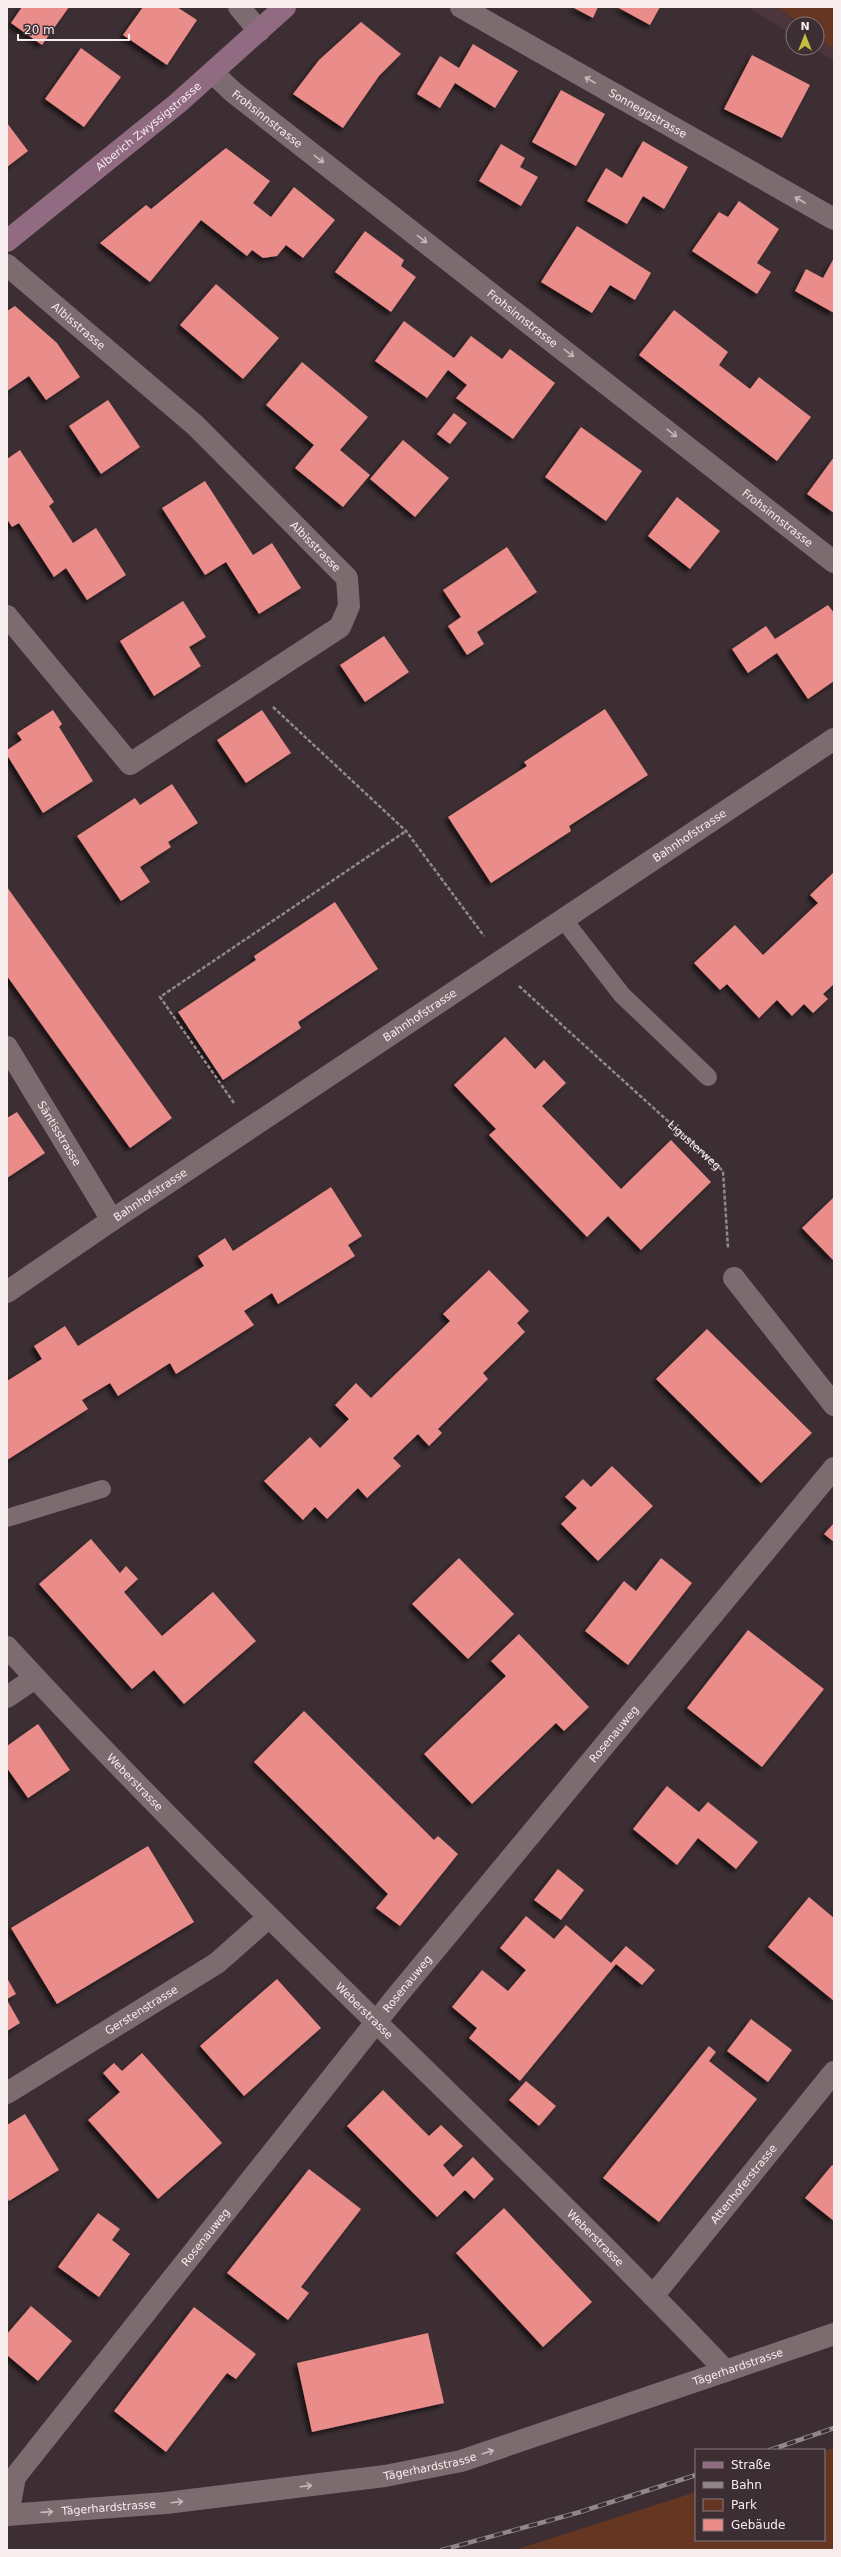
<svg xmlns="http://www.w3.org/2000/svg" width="841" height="2557" viewBox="0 0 841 2557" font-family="'DejaVu Sans',sans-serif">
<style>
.built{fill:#4c363c}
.green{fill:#653723}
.building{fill:#ea8c89;filter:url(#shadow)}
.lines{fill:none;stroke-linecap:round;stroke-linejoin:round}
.path{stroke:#94888b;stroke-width:2.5;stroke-dasharray:4 2;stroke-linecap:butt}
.lane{stroke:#7c6b6f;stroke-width:18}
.street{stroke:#7c6b6f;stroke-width:22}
.secondary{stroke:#916b81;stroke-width:22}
.rail-casing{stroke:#928689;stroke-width:4.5}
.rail{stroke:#3c2e32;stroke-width:3;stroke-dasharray:9;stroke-linecap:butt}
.oneway{stroke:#c6b9bc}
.labels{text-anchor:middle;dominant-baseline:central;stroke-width:4;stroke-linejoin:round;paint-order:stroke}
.street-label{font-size:11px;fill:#f7edef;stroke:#3c2e32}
</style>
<defs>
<filter id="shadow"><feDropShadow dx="-3.5" dy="3.5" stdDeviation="2" flood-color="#0009"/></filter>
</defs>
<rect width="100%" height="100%" fill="#3c2e32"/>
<path class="built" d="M747,7H834V61L813,48H817V24H793V35Z"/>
<path class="green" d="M778,7H834V49L817,36V24H801Z
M834,2448V2550H515L696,2492V2540H824V2451Z"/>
<path class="building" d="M22,7H69L42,45L11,23Z
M143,7H177L197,20L167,65L123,35Z
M572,7H598L593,18Z
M617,7H660L650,25Z
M361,22L401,54L379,76L343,128L293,94L319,60Z
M473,44L518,71L495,108L455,83L440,108L417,94L440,56L459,68Z
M81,48L121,77L84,127L45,99Z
M752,55L810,85L782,138L724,109Z
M561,90L605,114L576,166L532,142Z
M7,123L28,151L7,167Z
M643,141L688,167L664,209L643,196L627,224L587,201L606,168L622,178Z
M501,144L525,158L520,167L538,177L521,206L479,181Z
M226,148L270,181L253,203L271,217L294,187L335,220L303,258L286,245L277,256L263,258L252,250L247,256L201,220L150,282L100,243L146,205L151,209Z
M739,201L779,229L757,263L771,272L757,294L692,251L719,212L728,217Z
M577,226L651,273L635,300L610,285L592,313L541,282Z
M365,231L404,260L401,266L416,277L391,312L335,272Z
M834,258V313L795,291L806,269L823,278Z
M216,284L279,338L243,379L180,325Z
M15,306L57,343L80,377L46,400L29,376L7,391V311Z
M674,310L728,352L719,365L750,389L759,377L811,417L777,461L639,355Z
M404,321L454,358L471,336L502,359L510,349L555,383L513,439L456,398L467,385L448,370L427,398L375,361Z
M302,362L368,417L340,450L370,475L343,507L295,468L314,445L266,405Z
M108,400L140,447L101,474L69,426Z
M454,413L467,423L450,444L437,434Z
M581,427L642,471L606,521L545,477Z
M403,440L449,478L415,517L370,479Z
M20,450L54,502L49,506L73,543L96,528L126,575L87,600L66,568L54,577L19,523L12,527L7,519V459Z
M834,457V513L807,494Z
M205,481L253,555L272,543L301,588L259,614L226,562L205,575L162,508Z
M677,497L720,531L690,569L648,536Z
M507,547L537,592L477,632L484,644L467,655L448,626L461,617L443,590Z
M183,601L206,637L189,647L201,666L154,696L120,641Z
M828,605L834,613V681L808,699L777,653L748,673L732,649L766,626L775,639Z
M384,636L409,672L365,702L340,665Z
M605,709L648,775L569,826L571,831L491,883L448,817L527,766L524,762Z
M53,710L62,724L59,727L93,781L43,813L7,755V750L22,740L17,733Z
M262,710L291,753L246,783L217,740Z
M172,784L198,823L168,842L171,847L140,867L150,882L121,901L77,836L135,798L140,805Z
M834,872V984L823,994L828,999L813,1013L804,1004L792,1016L777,1000L759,1018L727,984L720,990L694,963L735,925L763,955L818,903L810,895Z
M7,887L172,1118L130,1148L7,976Z
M335,902L378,969L298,1022L301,1028L223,1080L178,1012L256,960L254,956Z
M505,1037L535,1069L544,1060L566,1083L542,1106L621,1189L671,1140L711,1182L641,1250L608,1216L587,1237L489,1135L496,1129L454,1085Z
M17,1112L45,1153L7,1178V1118Z
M331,1187L362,1236L348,1245L355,1256L278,1304L272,1293L244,1311L254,1325L176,1374L170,1363L118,1396L110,1383L82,1400L88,1409L7,1460V1381L42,1359L34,1346L65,1326L78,1346L204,1266L198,1256L225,1238L233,1251Z
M834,1197V1261L802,1228Z
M489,1270L529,1311L517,1323L525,1332L483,1373L488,1379L438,1429L442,1433L429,1446L418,1434L393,1458L401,1466L367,1498L358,1488L327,1519L315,1507L303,1520L264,1481L310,1437L320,1448L349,1419L335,1405L356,1383L371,1398L450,1321L443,1314Z
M707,1329L812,1433L761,1483L656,1379Z
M612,1466L653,1506L598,1561L561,1524L577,1508L565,1497L583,1479L591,1487Z
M834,1523V1542L824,1534Z
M91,1539L120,1573L126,1566L138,1579L124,1592L162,1636L213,1592L256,1641L184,1704L154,1670L132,1689L39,1584Z
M459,1558L514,1614L468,1659L412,1604Z
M661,1558L692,1583L628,1665L585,1631L624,1581L636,1591Z
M748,1630L824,1689L762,1767L687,1708Z
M519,1634L589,1707L564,1731L556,1723L472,1804L424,1754L506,1676L491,1661Z
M304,1711L434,1840L438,1836L458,1854L400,1926L376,1908L388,1894L254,1762Z
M38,1724L70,1770L28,1798L7,1768V1746Z
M667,1786L699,1812L708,1802L758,1842L736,1869L698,1838L677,1865L633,1829Z
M148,1846L194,1922L57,2004L11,1928Z
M558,1869L584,1890L561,1920L534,1900Z
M809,1897L834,1918V2001L768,1947Z
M526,1916L554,1939L566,1925L611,1963L626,1946L655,1970L642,1985L616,1964L520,2081L469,2038L477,2028L452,2007L482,1970L508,1991L526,1970L500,1948Z
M7,1978L16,1994L7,1999Z
M277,1979L321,2028L244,2096L200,2046Z
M7,2000L20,2023L7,2031Z
M751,2019L792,2050L768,2082L727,2051Z
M709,2046L716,2052L709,2061L757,2099L659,2222L603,2178Z
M142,2053L222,2143L158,2199L88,2120L120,2092L103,2073L114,2063L122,2071Z
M526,2081L556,2106L539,2126L509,2100Z
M383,2090L429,2136L441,2125L463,2146L443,2165L453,2177L473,2157L494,2179L474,2199L465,2190L437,2217L347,2126Z
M25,2114L59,2170L9,2201L7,2197V2125Z
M832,2165L834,2166V2221L805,2198Z
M309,2169L361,2209L301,2287L309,2293L288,2320L227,2273Z
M504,2208L592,2302L543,2347L456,2253Z
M98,2213L120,2229L112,2240L130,2254L99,2297L58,2267Z
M31,2306L72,2341L38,2381L7,2355V2334Z
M194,2307L256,2354L236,2379L227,2373L166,2452L114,2411Z
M428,2333L444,2403L312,2432L297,2363Z"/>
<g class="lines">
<g class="path">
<path d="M273,707L406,831L484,936"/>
<path id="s1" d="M519,986L723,1171L728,1248"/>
<path d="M234,1103L160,997L406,831"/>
</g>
<path class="lane" d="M563,919L622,995L708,1077
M7,1518L102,1489"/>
<g class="street">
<path d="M239,7L259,31"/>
<path id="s2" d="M461,7L834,219"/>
<path id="s3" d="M213,73L233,92L834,562"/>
<path id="s4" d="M7,265L195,425L347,578L349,606L340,627L130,764L7,616"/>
<path id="s5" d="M7,1047L112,1220"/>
<path d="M734,1278L834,1405"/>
<path id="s6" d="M7,1292L112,1220L834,739"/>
<path id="s7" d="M7,1647C237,1898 491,2125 726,2371"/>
<path d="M7,1697L35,1678"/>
<path id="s8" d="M7,2093L217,1963L269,1917"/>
<path id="s9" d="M653,2296L834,2072"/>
<path id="s10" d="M7,2515L166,2503L385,2476L461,2461L834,2334"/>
<path id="s11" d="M8,2515L15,2477L396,1997L834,1468"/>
</g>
<path class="secondary" id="s12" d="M7,241L178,103L285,7"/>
<g class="rail-casing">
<path id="rail" d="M770,2450L834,2428
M442,2550L580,2512L696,2475"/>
</g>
<use href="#rail" class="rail"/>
</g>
<defs><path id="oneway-shaft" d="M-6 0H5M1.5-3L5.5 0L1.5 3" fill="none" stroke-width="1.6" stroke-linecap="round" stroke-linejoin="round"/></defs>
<g class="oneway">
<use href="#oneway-shaft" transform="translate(590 80) rotate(-150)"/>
<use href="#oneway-shaft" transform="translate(319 159) rotate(38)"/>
<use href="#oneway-shaft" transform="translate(800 200) rotate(-150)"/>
<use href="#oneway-shaft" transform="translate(422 239) rotate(38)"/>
<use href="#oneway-shaft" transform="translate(569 353) rotate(38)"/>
<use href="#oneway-shaft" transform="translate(672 433) rotate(38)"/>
<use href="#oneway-shaft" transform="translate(488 2452) rotate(-19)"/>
<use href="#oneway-shaft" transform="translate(306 2486) rotate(-7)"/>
<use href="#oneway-shaft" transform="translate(177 2502) rotate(-7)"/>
<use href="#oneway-shaft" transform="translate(47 2512) rotate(-4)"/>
</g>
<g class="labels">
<g class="street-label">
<text stroke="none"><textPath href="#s2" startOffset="215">Sonneggstrasse</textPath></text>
<text stroke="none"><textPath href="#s3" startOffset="71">Frohsinnstrasse</textPath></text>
<text stroke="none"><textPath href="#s12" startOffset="182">Alberich Zwyssigstrasse</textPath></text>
<text stroke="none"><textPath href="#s3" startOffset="395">Frohsinnstrasse</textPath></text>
<text stroke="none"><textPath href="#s4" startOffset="94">Albisstrasse</textPath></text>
<text stroke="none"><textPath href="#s3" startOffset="719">Frohsinnstrasse</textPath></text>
<text stroke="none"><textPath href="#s4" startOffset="418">Albisstrasse</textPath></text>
<text stroke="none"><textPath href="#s6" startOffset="821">Bahnhofstrasse</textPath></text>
<text stroke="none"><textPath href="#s6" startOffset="497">Bahnhofstrasse</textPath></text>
<text stroke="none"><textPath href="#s5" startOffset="101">Säntisstrasse</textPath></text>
<text stroke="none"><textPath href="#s1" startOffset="237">Ligusterweg</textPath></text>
<text stroke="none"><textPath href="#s6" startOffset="173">Bahnhofstrasse</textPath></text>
<text stroke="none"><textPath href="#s11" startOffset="993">Rosenauweg</textPath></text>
<text stroke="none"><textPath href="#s7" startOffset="186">Weberstrasse</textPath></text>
<text stroke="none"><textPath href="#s11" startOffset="669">Rosenauweg</textPath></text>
<text stroke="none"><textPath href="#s8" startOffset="158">Gerstenstrasse</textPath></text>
<text stroke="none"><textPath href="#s7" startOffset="510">Weberstrasse</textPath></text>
<text stroke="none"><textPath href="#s9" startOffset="144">Attenhoferstrasse</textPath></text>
<text stroke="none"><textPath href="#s11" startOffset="345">Rosenauweg</textPath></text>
<text stroke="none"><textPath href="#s7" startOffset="834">Weberstrasse</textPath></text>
<text stroke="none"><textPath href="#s10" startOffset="750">Tägerhardstrasse</textPath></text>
<text stroke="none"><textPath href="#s10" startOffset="426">Tägerhardstrasse</textPath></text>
<text stroke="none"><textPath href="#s10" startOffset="102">Tägerhardstrasse</textPath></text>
</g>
</g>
<rect width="841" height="2557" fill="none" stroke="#f7edef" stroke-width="16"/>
<rect x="695" y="2449" width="130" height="92" fill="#3c2e32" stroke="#877a7e"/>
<rect x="703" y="2462" width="20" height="6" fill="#916b81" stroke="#877a7e"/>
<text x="731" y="2469" font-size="12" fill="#f7edef">Straße</text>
<rect x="703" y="2482" width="20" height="6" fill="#928689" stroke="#877a7e"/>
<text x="731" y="2489" font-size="12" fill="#f7edef">Bahn</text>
<rect x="703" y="2499" width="20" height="12" fill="#653723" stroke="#877a7e"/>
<text x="731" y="2509" font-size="12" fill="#f7edef">Park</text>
<rect x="703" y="2519" width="20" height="12" fill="#ea8c89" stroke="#877a7e"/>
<text x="731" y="2529" font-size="12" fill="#f7edef">Gebäude</text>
<g transform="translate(805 36)"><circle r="19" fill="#3c2e32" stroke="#877a7e"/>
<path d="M0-3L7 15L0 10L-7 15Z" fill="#c1be40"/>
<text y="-6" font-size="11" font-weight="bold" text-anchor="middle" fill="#f7edef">N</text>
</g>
<path d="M18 34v6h111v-6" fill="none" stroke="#f7edef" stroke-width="2"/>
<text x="24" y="34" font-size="12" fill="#f7edef" stroke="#3c2e32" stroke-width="3" paint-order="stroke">20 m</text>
</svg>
